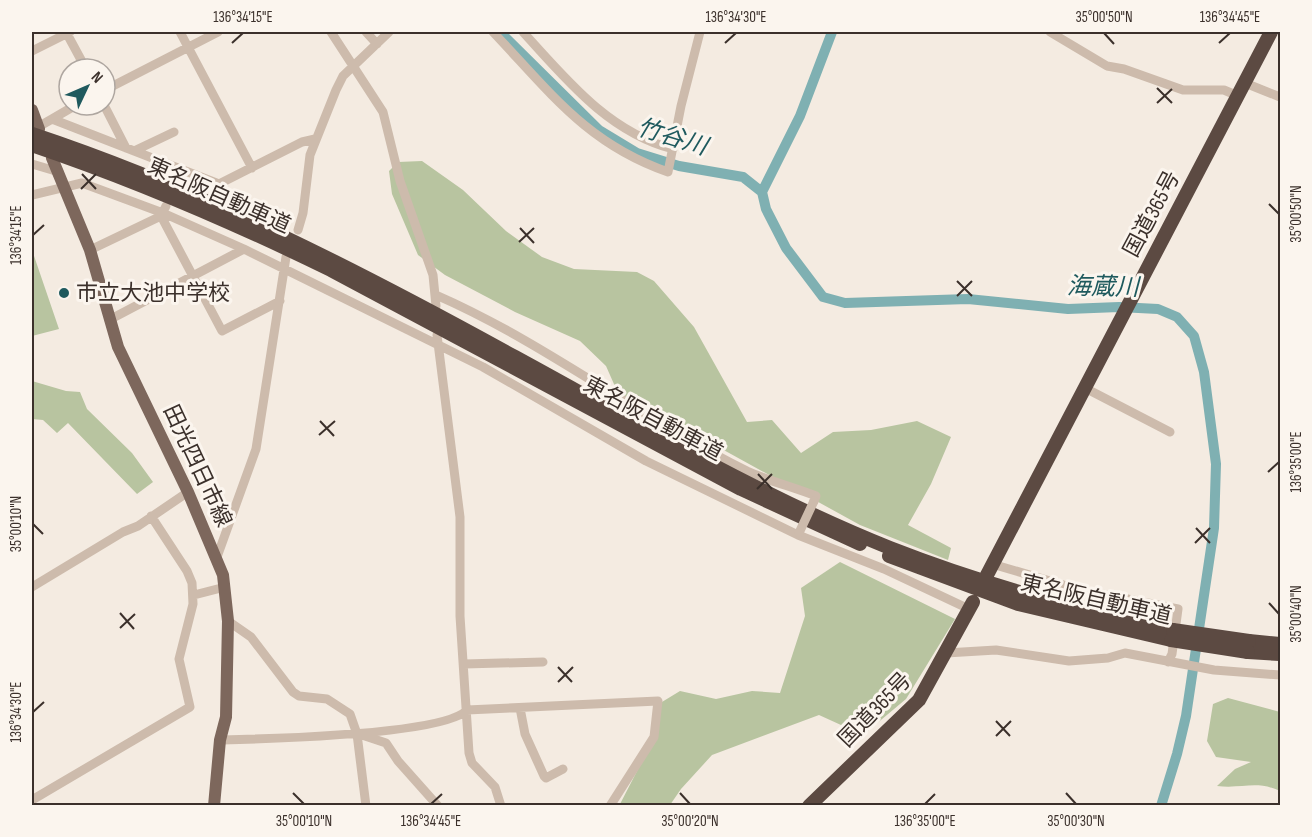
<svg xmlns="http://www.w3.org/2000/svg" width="1312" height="837" viewBox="0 0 1312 837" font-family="'Sofia Sans Condensed','Noto Sans JP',sans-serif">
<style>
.green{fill:#b8c4a0}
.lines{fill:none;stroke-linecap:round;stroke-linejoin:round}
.river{stroke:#7fb0b2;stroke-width:10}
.minor-tunnel{stroke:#cfc6bd;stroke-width:9;stroke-dasharray:9 4.5;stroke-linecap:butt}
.minor{stroke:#cdbbac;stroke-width:9}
.major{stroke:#7d675c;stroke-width:12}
.highway{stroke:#5c4a42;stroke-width:14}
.minor-bridge{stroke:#cdbbac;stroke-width:9}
.highway-bridge{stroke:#5c4a42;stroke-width:14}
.ticks{fill:none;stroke:#3b302b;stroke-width:2}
.poi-dot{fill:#1f5a5e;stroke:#fbf5ee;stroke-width:2}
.labels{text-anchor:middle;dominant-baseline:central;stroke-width:6;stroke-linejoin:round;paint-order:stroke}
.street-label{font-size:22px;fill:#3b302b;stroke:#fbf5ee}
.poi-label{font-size:22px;fill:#3b302b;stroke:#fbf5ee;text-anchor:start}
.water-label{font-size:24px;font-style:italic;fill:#1f5a5e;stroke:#fbf5ee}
.neatline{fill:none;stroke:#3b302b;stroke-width:2}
.ticks-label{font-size:15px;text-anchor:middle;fill:#3b302b}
</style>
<rect width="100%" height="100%" fill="#f4ebe1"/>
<path class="green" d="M422,161L463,190L506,231L542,257L574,269L637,272L654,281L694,327L747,422L772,420L801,453L833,432L871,430L917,421L951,437L931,484L908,525L951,548L948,560L860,525L691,432L621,400L606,366L580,341L515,312L445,275L418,255L392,194L389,171L398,162Z
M32,250L59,329L32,336Z
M32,381L66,391L80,392L87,409L132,453L153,482L137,494L68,423L57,433L43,420L32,419Z
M840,562L955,619L906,699L863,735L819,715L712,755L681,789L670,805L619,806L651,744L657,705L680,691L716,699L752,691L780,693L805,616L801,588Z
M1228,698L1280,712V791C1256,780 1243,789 1217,786L1235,769L1251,762L1216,757L1207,741L1213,704Z"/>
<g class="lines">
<path class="river" d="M500,32L599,130L637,153L679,166L743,177L762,192
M832,32L800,116L762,192L766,209L786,248L823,297L845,303L968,299L1068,309L1119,307L1158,309L1177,317L1194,336L1204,372L1216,464L1214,528L1186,716L1177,754L1161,806"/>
<path class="minor-tunnel" d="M172,190L179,174"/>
<path class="minor" d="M66,32L86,69
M180,32L252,168
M331,32L383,112L400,181L433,275L436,306
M366,32L377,44
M493,32C550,92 587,144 668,172L681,106L700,32
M523,32C566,79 608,132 673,149
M1050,32L1107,66L1124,69L1183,90H1224L1238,96
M32,51L70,32
M1245,83L1280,97
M105,90L218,32
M104,105L126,148
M52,119L76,105
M38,127L52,119L219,184L302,142L315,139
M134,151L174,132
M32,164L59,172
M32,195L82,183L163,213L244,249L483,367L646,461L798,535L884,569L969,609
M161,216L222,331L280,301
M298,230L303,213L310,155L336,90L343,76L389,32
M90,250L161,216L166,206
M436,295C546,343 640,418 747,471C769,481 793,487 816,496L814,501
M109,320L244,249
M437,335L460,517V616L469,753L472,763L495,787L501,806
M1085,388L1170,432
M217,557L256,449L286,257
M992,564L1077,589L1178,609L1172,654L1168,662
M32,587L123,532L138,526L188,492
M194,595L225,587
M228,621L251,637L293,692L299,696L327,699L350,714L357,734L366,806
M946,653L996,650L1069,661L1108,658L1125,653L1214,670L1280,675
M464,664L543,662
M520,708L525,734L544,776L546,778L563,769
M362,735L386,743L398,761L438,806
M220,740C261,739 443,735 467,710L658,701L654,737L610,806
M32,800L190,707L179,659L193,604L192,583L187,571L151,516"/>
<path class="major" d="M32,110L39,129
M52,158L90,250L118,347L188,492L223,575L228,621L226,717L220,740L214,806"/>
<path class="highway" d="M32,134C201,190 359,271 515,357C638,424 760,496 890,548C982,584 1076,610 1173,630
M32,145C135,180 233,222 331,270L741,489L860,544
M889,556L1018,604L1171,640
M987,575L1271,32
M1249,641L1280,644
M1248,652L1280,654
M809,806L919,700L973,602"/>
<path class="minor-bridge" d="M799,533L814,501"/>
<path class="highway-bridge" d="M1173,630L1249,641
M1171,640L1248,652"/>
</g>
<path class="ticks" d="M1104,33L1114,44M232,43L243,33M725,43L736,33M1219,43L1230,33M1157,88L1172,103M1157,103L1172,89M82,174L96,189M81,189L96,174M1269,204L1279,214M520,228L534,243M33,235L44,225M519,242L534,228M957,281L972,296M957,296L972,281M320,421L334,436M319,435L335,421M1268,472L1279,462M758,474L772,489M757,489L772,474M33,524L43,534M1196,528L1210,543M1195,543L1210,528M1269,603L1279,614M120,613L134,629M120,628L135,614M558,667L572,682M558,682L573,667M33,712L44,702M996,721L1010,736M996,736L1011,721M293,793L304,804M680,793L690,804M1066,793L1076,804M431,804L442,794M925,804L935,794"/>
<circle class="poi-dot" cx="64" cy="293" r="6"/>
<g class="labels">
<g class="street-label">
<text transform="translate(219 196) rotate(24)">東名阪自動車道</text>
<text transform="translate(1152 214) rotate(-62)">国道365号</text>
<text transform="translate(653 419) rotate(28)">東名阪自動車道</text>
<text transform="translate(197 466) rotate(65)">田光四日市線</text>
<text transform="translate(1096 600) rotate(13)">東名阪自動車道</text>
<text transform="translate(875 710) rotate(-46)">国道365号</text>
</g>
<g class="poi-label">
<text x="76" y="293">市立大池中学校</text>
</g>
<g class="water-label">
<text transform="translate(672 137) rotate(17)">竹谷川</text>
<text transform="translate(1103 287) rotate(1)">海蔵川</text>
</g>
</g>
<rect width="1312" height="837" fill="none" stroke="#fbf5ee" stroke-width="66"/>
<g transform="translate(87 87) rotate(46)"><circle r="28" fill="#fbf5ee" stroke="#aea6a0" stroke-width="1.5"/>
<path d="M0-4.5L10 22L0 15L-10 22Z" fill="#1f5a5e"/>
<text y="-9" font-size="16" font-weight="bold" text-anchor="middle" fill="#3b302b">N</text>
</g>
<rect x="33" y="33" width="1246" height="771" class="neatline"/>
<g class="ticks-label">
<text x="243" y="22">136°34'15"E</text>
<text x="736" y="22">136°34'30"E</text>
<text x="1104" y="22">35°00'50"N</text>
<text x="1230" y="22">136°34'45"E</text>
<text transform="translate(1296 214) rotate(-90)" y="5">35°00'50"N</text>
<text transform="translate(16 235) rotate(-90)" y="5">136°34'15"E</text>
<text transform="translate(1296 462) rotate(-90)" y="5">136°35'00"E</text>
<text transform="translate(16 524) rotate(-90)" y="5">35°00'10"N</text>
<text transform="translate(1296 614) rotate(-90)" y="5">35°00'40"N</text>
<text transform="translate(16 712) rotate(-90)" y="5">136°34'30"E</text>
<text x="304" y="826">35°00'10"N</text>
<text x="431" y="826">136°34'45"E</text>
<text x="690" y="826">35°00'20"N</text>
<text x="925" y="826">136°35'00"E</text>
<text x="1076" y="826">35°00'30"N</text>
</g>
</svg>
